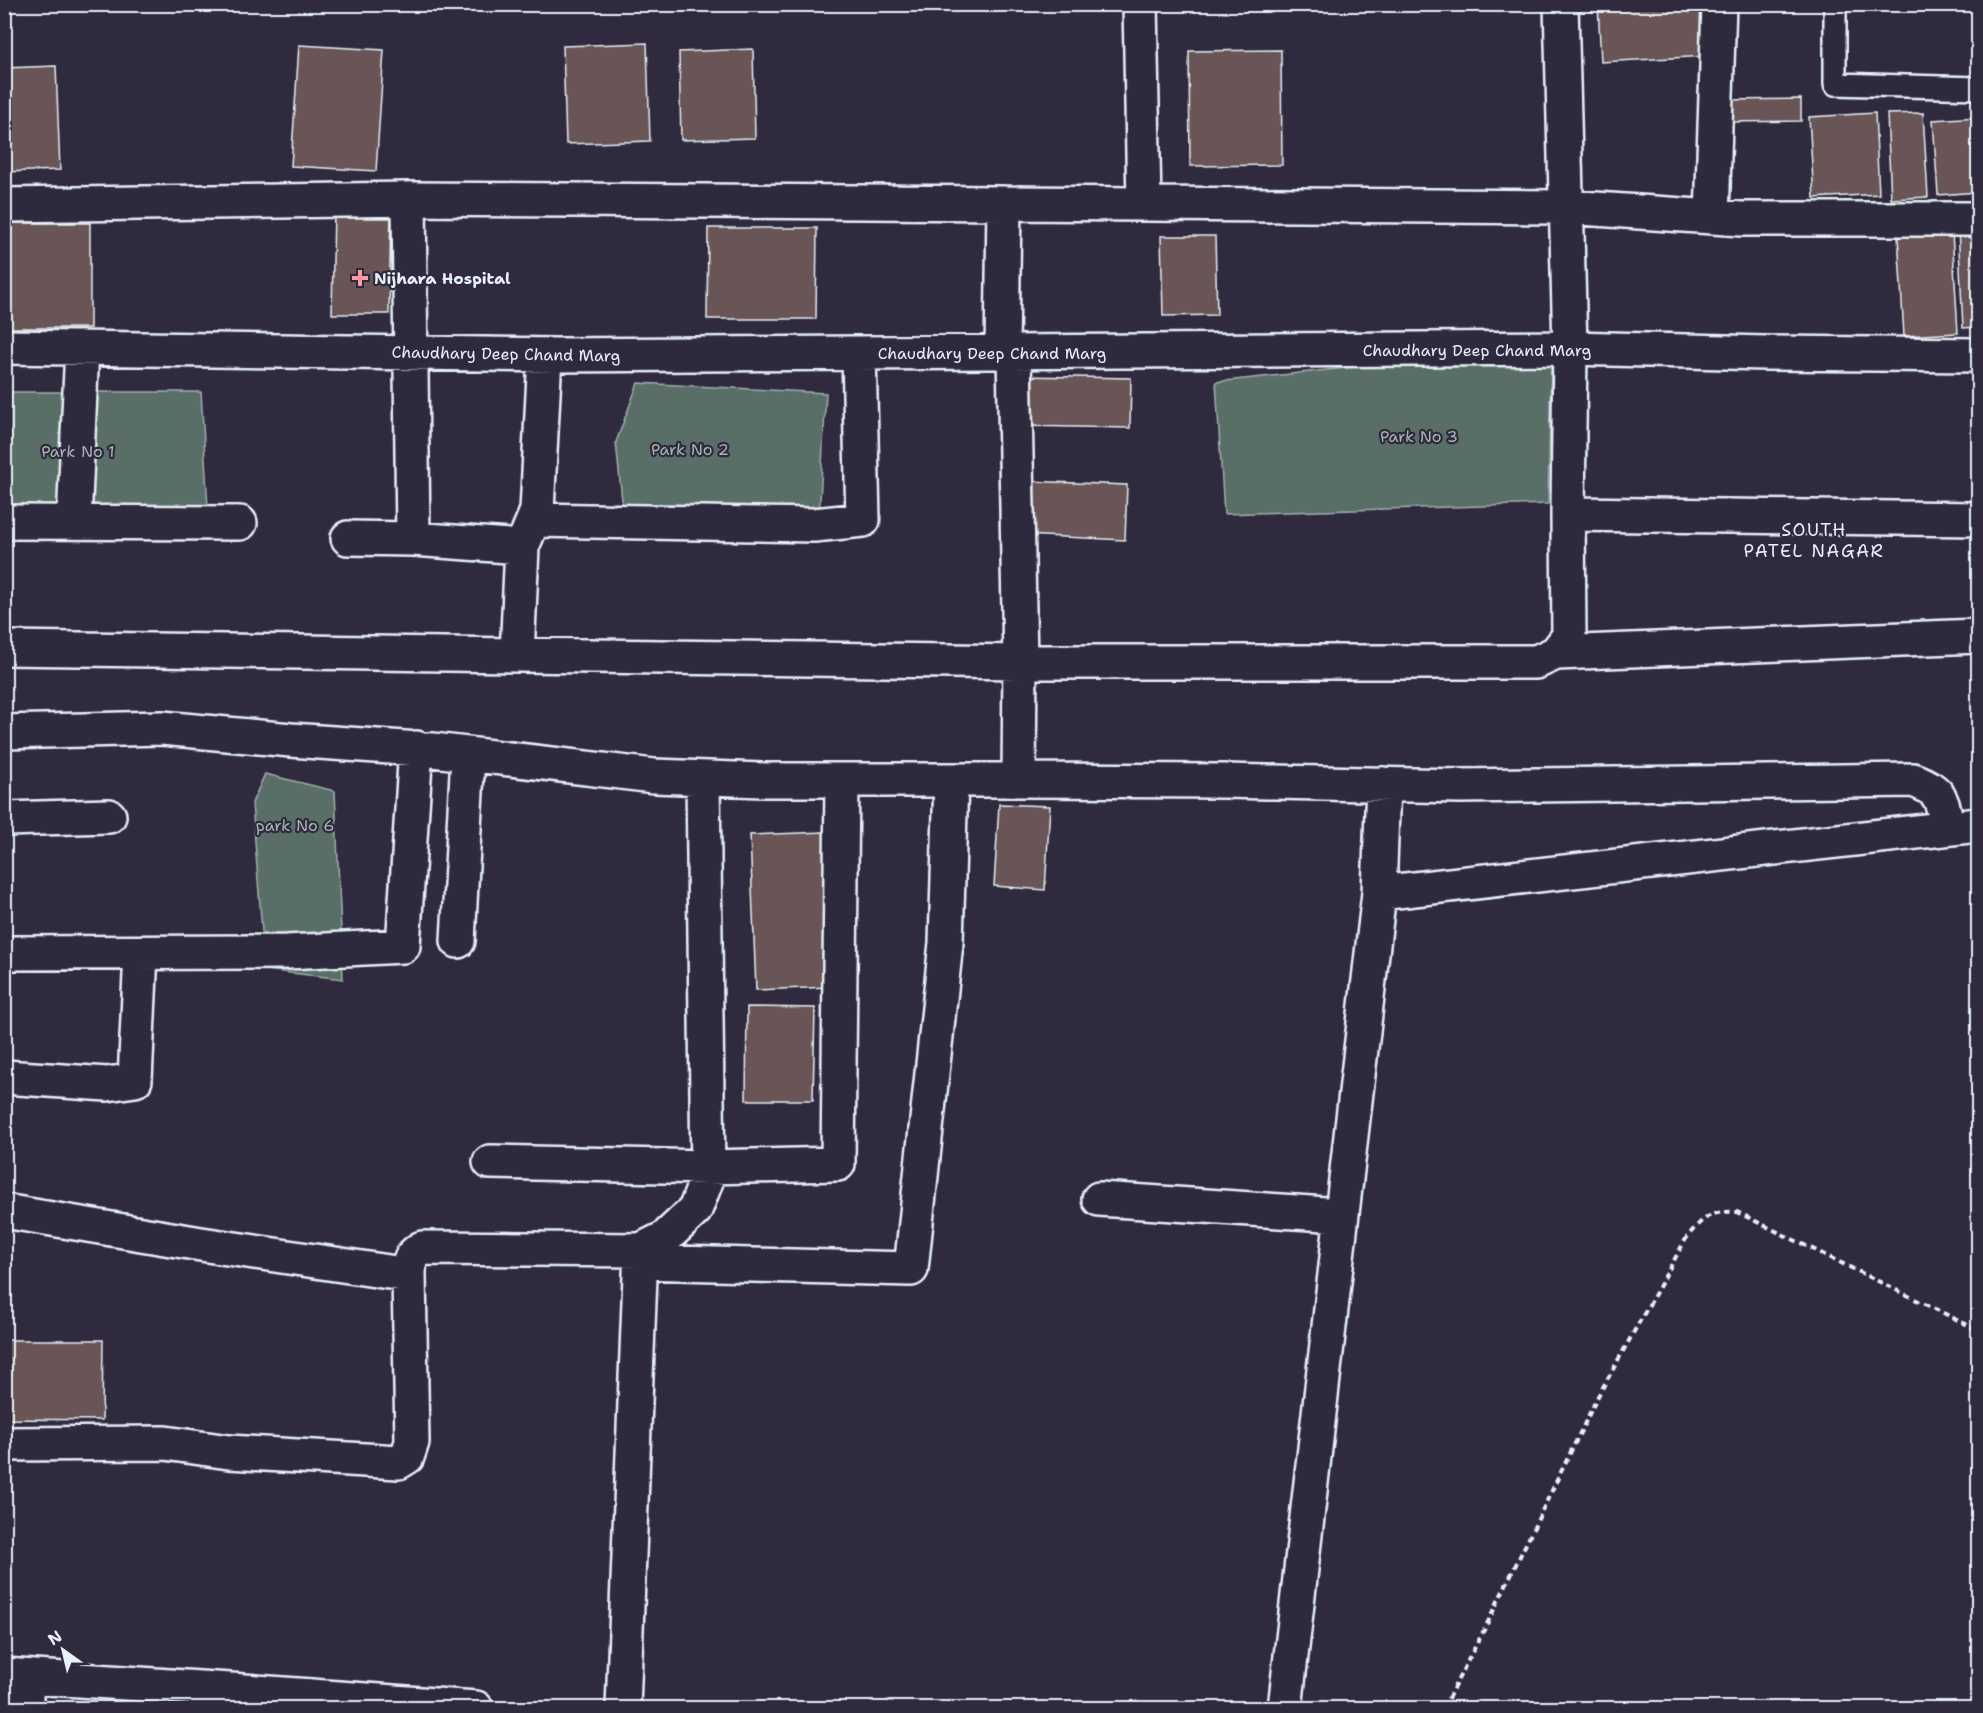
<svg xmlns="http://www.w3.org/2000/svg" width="1983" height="1713" viewBox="0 0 1983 1713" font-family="'Shantell Sans',sans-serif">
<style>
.green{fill:#5a6e67;stroke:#a1b0b0;stroke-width:1.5}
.building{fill:#695557;stroke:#e8f1f8;stroke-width:1.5}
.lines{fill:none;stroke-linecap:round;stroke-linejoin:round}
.lane-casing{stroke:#e8f1f8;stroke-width:26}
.street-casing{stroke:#e8f1f8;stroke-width:38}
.path{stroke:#e8f1f8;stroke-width:4;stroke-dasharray:6 4.5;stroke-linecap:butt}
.lane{stroke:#2f2a3d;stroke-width:21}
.street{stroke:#2f2a3d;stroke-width:33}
.poi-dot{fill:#ff9aa2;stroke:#2f2a3d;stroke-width:2}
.labels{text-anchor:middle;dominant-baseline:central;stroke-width:4.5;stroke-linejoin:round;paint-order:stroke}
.poi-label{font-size:16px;font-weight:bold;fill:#e8f1f8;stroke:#2f2a3d;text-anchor:start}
.street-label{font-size:16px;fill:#e8f1f8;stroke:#2f2a3d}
.park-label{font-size:16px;fill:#a8b6b7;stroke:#2f2a3d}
.neighbourhood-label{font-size:18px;letter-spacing:1.5px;fill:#e8f1f8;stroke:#2f2a3d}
</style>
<rect width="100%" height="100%" fill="#2f2a3d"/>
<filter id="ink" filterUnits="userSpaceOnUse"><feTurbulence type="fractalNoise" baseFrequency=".0167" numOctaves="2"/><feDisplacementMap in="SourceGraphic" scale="12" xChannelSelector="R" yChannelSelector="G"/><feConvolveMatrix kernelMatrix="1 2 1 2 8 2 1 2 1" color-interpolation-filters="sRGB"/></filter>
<g filter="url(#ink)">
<path class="green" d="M1551,361L1548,504L1224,514L1216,382L1364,366Z
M638,383L826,393L819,519L623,510L616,442Z
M4,392H201L208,508L5,512Z
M265,774L335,791L343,979L265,970L252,803Z"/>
<path class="building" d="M1598,4H1704L1707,56L1601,62Z
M647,43L650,141L566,144L563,46Z
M299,45L384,50L376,171L291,166Z
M753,49L755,138L681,140L679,52Z
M1281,50L1282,165L1190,166L1189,51Z
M56,66L60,170L4,172V68Z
M1801,99V121L1725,122V100Z
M1875,113L1879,194L1814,198L1809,117Z
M1923,113L1928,197L1891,199L1887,114Z
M1978,117V192L1938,195L1933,120Z
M334,209L391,210L389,314H332Z
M4,223H90V328H4Z
M1978,227V327L1963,328L1958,228Z
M708,228H817L816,319H707Z
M1952,232L1958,333L1904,336L1898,236Z
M1161,236H1215L1217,315L1163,316Z
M1021,376L1131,378L1130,428L1020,426Z
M1025,481L1127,485L1125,540L1023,535Z
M999,804L1050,806L1045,890L994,886Z
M825,832L830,987L756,990L750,835Z
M747,1007L815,1008L813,1100H746Z
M6,1340H103L102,1420L5,1419Z"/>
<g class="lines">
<g class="lane-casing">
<path id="lane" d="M1835,4V84L1978,88"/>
</g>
<g class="street-casing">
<path id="street" d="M1140,4L1144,204
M409,199L413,539
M4,205L409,199L1004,203L1566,207L1742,219H1978
M1712,217L1719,4
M4,347L557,355L1570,348L1765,353L1978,355
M1002,353L1004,203
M1014,353L1020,662L1019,780L1223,781L1460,786L1913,780C1943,791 1941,799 1948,828
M1568,514L1978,519
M534,520L814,525L863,520L859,354
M4,522L240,523
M74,522L82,348
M348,538L413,539L522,547
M4,648L1020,662H1536L1556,653L1569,636L1568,514L1570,348L1561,4
M1556,653L1978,636
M517,655L522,547L537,511L545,355
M4,732L162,728L291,740L433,750L654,776L762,780H1019
M4,819L109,816
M1379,893L1383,784
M458,941L468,754
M4,953L287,952L403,946L416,748
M4,1077L107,1084L135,1080L141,953
M490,1162L708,1167L838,1164L842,780
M1099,1199L1341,1215
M4,1211L201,1244L409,1275C409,1261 410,1255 422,1248L641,1250L665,1238L695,1210L708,1176L703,778
M640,1262L911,1269L946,943L951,780
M4,1444L165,1443L229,1452L399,1462L407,1457L412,1442L409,1275
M4,1675L230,1690L476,1708
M26,1708V1677
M623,1708L641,1250
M1285,1708L1379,893L1978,825"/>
</g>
<path class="path" d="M1443,1708L1484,1630L1598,1396L1687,1237C1703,1218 1711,1210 1737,1212L1978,1330"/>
<use href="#lane" class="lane"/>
<use href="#street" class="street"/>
</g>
</g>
<path class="poi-dot" d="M357 269h6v6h6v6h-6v6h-6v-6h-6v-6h6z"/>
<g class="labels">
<g class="poi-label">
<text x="374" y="278">Nijhara Hospital</text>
</g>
<g class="street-label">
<text x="1477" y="350">Chaudhary Deep Chand Marg</text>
<text x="992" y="353">Chaudhary Deep Chand Marg</text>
<text transform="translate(506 354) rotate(1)">Chaudhary Deep Chand Marg</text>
</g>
<g class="park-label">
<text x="1419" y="436">Park No 3</text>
<text x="690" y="449">Park No 2</text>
<text x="78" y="451">Park No 1</text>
<text x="295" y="825">park No 6</text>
</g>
<g class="neighbourhood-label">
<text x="1814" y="530">SOUTH<tspan x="1814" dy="21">PATEL NAGAR</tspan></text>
</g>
</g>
<rect width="1983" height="1713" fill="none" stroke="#2f2a3d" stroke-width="24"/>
<rect x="12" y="12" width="1959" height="1689" fill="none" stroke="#e8f1f8" stroke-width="2" filter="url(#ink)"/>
<g transform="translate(63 1650) rotate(326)" stroke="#2f2a3d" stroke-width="4.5" paint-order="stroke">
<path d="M0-4.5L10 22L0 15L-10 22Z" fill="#e8f1f8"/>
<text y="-9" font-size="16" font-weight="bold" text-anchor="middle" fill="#e8f1f8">N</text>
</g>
</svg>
